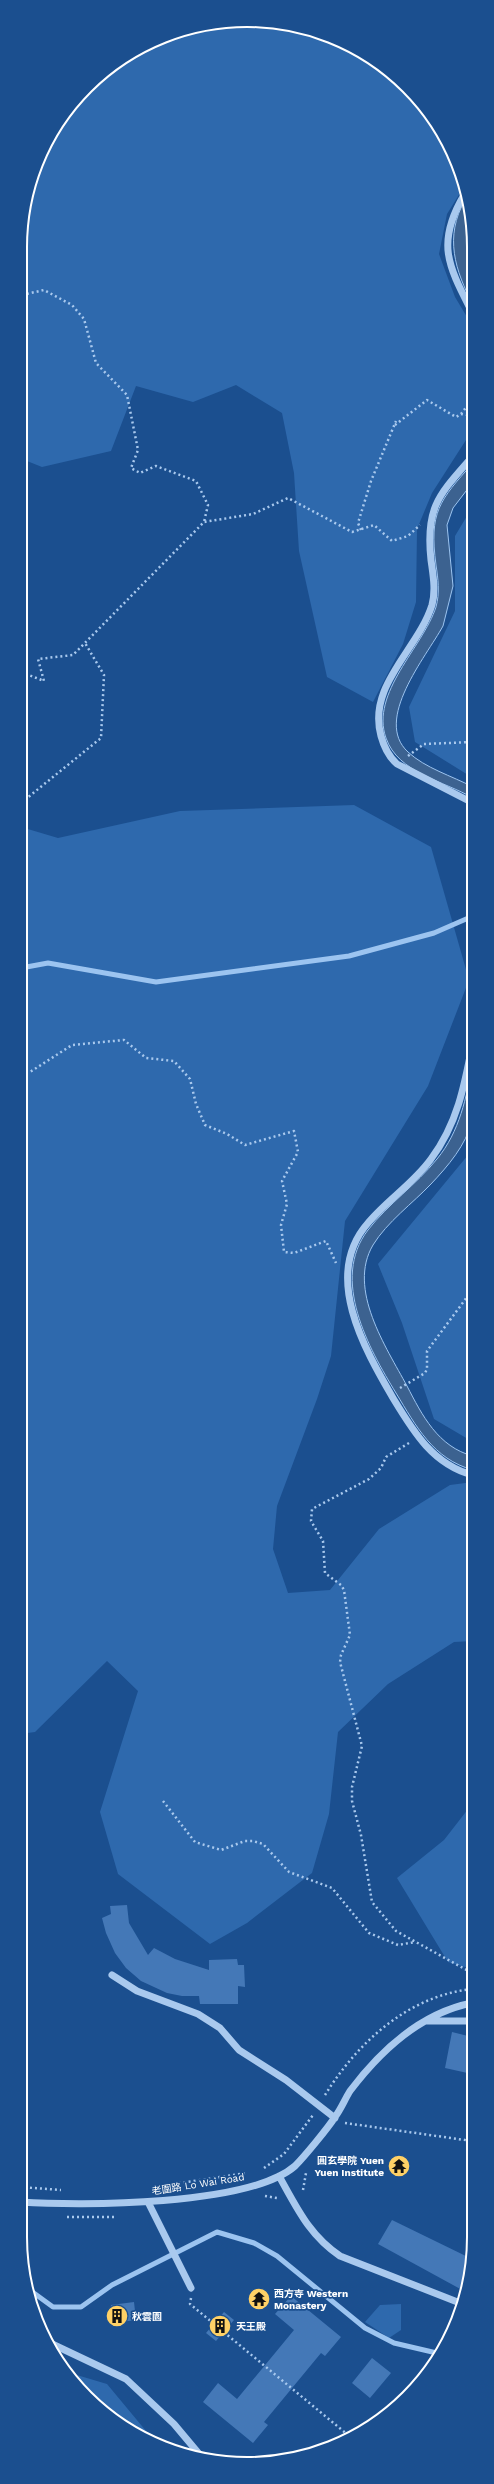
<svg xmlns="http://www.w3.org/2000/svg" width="494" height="2484" viewBox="0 0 494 2484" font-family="'Work Sans','Noto Sans TC',sans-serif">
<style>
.green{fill:#2e69ad}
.water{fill:#3c6290;stroke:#9cc4f0}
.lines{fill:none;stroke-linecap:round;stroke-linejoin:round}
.stream{stroke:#9cc4f0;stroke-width:5}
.building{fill:#4478b7}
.path{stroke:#a9c9ee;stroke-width:2.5;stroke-dasharray:2 3;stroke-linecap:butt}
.minor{stroke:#a9c9ee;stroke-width:7}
.labels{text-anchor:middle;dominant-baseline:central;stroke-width:3.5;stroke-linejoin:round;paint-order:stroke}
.poi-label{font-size:10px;font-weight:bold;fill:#fff;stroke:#1b4f8f;text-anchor:start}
.street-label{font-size:10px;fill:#fff;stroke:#1b4f8f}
.rim{fill:none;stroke:#fff;stroke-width:2}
</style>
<rect width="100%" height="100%" fill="#1b4f8f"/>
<path class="green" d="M276,22L347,43L408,87L451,147L462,190L447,214L439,254L455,297L473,327V429L432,493L417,529L416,602L403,644L373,702L327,677L299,551L294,473L282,413L236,385L193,402L136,386L111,451L42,467L22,459V218L50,134L109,67L188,28Z
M473,506V778L415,742L409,707L455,611V536Z
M354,805L431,847L469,980L428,1086L345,1221L331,1356L317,1399L277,1506L273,1549L288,1593L330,1590L379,1529L450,1485L473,1482V1641L454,1642L388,1684L338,1732L329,1814L312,1873L247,1923L210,1944L118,1874L100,1812L138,1691L107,1661L35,1732L20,1734L21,827L58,838L180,811Z
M473,1149V1442L434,1419L402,1323L378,1264Z
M472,1804V1969L448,1962L397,1878L444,1840Z
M401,2304V2330L389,2338L365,2322L380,2305Z
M70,2373L107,2384L156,2443L147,2441L86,2397Z"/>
<path class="water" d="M465,200L471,224L467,246L473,276V305C455,270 444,237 465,200Z
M473,463V482L453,508L447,525L453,586L443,626C426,657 373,720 408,752C425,768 452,776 473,787V798C444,781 398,773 386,738C370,693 423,647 436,607C440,593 438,578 436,565C429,512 439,501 473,463Z
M473,1063C473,1079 476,1106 472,1121C466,1145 448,1166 431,1184C413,1203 387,1222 373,1245C347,1289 386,1347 407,1386C422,1415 438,1447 473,1456V1470C433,1459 416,1426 396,1393C369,1349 330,1279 368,1230C388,1204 416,1185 437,1159C460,1131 466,1098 473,1063Z"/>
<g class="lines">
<path class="stream" d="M21,968L48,963L156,982L349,956L434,933L473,916
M31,2291L53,2307H81L112,2285L217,2232L254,2243L277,2256L365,2328L394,2343L441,2354"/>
</g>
<path class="building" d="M127,1905L129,1923L148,1955L154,1948L175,1959L209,1970V1960L237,1959L238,1965H244L245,1987L238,1986V2004H200L199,1996H182L167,1993L141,1981L126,1968L115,1953L106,1933L102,1918L111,1914L110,1906Z
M452,2032L472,2037V2074L445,2068Z
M392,2220L472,2259V2266L464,2291L378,2244Z
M291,2296L341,2337L325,2356L321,2353L264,2422L268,2425L253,2443L203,2402L218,2383L237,2399L294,2330L275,2314Z
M134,2302L136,2320L113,2323L111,2305Z
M224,2312L234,2320L216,2341L206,2333Z
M372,2358L391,2373L370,2398L352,2383Z"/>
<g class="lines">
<path class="path" d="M22,295L44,290L72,305L84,319L96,363L127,395L138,450L131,468L140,473L156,466L196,481L208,505L204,522
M461,414L467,406L473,403
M395,425L427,400L456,417L461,414L473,416
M361,530L358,523L371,481L396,421
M21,672L44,681L38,659L73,655L204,522L253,514L288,498L352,532L374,525L392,541L408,536L420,525
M408,756L424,744L473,742
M21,803L101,738L104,675L85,643
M21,1073L30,1072L72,1045L124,1040L146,1058L174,1061L190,1079L196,1104L205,1125L227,1134L245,1145L294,1131L298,1152L282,1181L287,1204L281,1225L284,1252L294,1253L326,1241L336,1263
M400,1388L425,1373L427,1369V1351L473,1289
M409,1443L386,1457L381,1468L369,1479L312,1509L311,1521L323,1541L325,1573L341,1585L344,1590L350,1635L341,1655L340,1662L362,1746L352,1787V1801L361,1835L372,1902L396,1931L472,1973
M163,1801L195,1842L221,1850L245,1841H253L263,1844L289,1872L332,1888L369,1933L398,1945L415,1942
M325,2095C358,2042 408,1996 472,1989
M345,2123L472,2141
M264,2168L284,2154L313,2115
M20,2187L61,2190
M154,2187L246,2173
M303,2190L306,2173
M265,2196L277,2198
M67,2217H114
M191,2298L190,2304L348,2435
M354,2432L365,2426"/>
<path class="minor" d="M464,195C435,244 449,267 473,314
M473,803L397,764C388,756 384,747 381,736C367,685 418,650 432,605C436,590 433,575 431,560C425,506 440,494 473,456
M473,1475C433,1465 413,1431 393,1398C364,1348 322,1275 368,1223C387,1200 414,1183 431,1159C458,1123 465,1083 473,1041
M112,1975L137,1991L198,2014L220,2028L239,2050L286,2080L335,2118
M427,2021H472
M279,2176C297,2208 309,2235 340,2256L460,2303
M20,2202C81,2206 249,2206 295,2166C304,2157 328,2128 335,2117C341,2109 345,2099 350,2091C381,2050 421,2013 472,2003
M148,2202L191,2288
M50,2343L126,2379L174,2424L200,2455"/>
</g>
<defs>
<g id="temple-disc" transform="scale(1.15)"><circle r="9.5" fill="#ffd166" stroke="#1b4f8f"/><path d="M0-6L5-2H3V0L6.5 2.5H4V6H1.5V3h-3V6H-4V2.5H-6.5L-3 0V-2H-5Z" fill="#111"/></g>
<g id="building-disc" transform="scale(1.15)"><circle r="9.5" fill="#ffd166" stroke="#1b4f8f"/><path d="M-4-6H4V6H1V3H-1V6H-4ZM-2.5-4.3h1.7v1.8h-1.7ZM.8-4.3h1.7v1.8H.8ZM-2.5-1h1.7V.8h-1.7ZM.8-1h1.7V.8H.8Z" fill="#111"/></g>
</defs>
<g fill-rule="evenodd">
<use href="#temple-disc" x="399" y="2166"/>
<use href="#temple-disc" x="259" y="2299"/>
<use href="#building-disc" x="117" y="2316"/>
<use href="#building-disc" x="220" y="2326"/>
</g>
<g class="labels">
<g class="poi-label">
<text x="384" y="2160" text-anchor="end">圓玄學院 Yuen<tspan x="384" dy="12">Yuen Institute</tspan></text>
<text x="274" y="2293">西方寺 Western<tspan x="274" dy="12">Monastery</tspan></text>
<text x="132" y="2316">秋雲園</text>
<text x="236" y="2326">天王殿</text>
</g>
<g class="street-label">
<text transform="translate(198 2184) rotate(-9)">老圍路 Lo Wai Road</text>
</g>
</g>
<path d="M0 0H494V2484H0ZM247 27H247A220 220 0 0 1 467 247V2237A220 220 0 0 1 247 2457H247A220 220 0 0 1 27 2237V247A220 220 0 0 1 247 27Z" fill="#1b4f8f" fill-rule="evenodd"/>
<path class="rim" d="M247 27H247A220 220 0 0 1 467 247V2237A220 220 0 0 1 247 2457H247A220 220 0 0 1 27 2237V247A220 220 0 0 1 247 27Z"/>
</svg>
